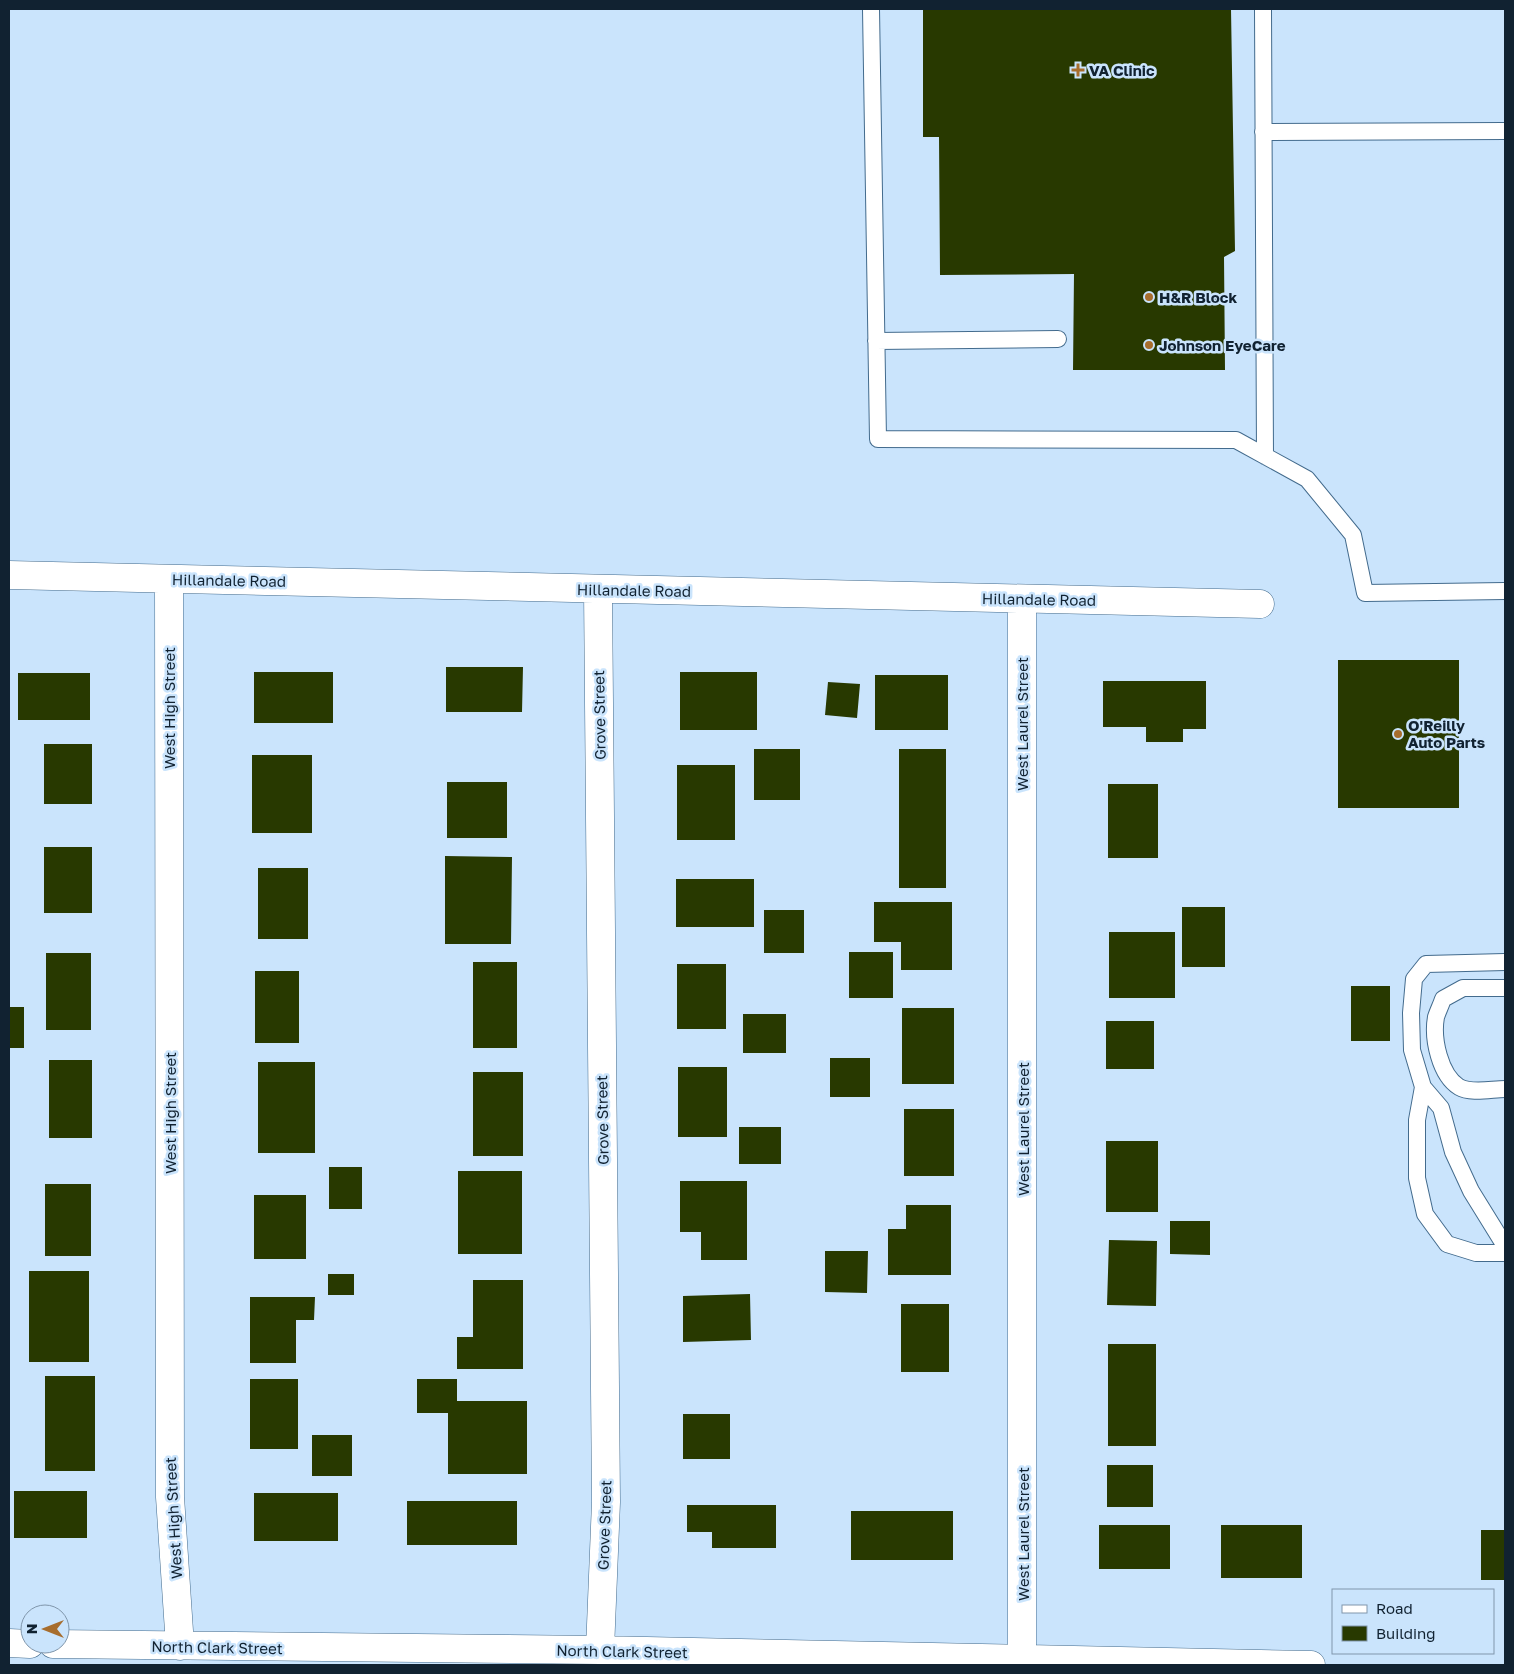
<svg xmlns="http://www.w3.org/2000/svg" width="1514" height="1674" viewBox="0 0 1514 1674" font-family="'Golos Text',sans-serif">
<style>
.building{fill:#283900}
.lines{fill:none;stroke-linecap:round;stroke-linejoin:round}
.service-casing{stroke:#436b8d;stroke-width:18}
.minor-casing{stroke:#436b8d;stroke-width:29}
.service{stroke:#fff;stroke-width:16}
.minor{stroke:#fff;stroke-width:28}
.poi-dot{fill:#a76d2d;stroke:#cae4fc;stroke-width:2}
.labels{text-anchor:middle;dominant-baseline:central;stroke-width:5;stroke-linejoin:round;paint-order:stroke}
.poi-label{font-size:15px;font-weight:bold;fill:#112231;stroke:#cae4fc;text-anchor:start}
.street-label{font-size:15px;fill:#112231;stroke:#cae4fc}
</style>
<rect width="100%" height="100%" fill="#cae4fc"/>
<path class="building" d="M923,9H1231L1235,251L1224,257L1225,370H1073L1074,274L940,275L939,137H923Z
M1338,660H1459V808H1338Z
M446,667H523L522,712H446Z
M254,672H333V723H254Z
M680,672H757V730H680Z
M18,673H90V720H18Z
M875,675H948V730H875Z
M1103,681H1206V729H1183V742H1146V727H1103Z
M828,682L860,684L857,718L825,715Z
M44,744H92V804H44Z
M754,749H800V800H754Z
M899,749H946V888H899Z
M252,755H312V833H252Z
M677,765H735V840H677Z
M447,782H507V838H447Z
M1108,784H1158V858H1108Z
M44,847H92V913H44Z
M445,856L512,857L511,944H445Z
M258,868H308V939H258Z
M676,879H754V927H676Z
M874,902H952V970H901V942H874Z
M1182,907H1225V967H1182Z
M764,910H804V953H764Z
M1109,932H1175V998H1109Z
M849,952H893V998H849Z
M46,953H91V1030H46Z
M473,962H517V1048H473Z
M677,964H726V1029H677Z
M255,971H299V1043H255Z
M1351,986H1390V1041H1351Z
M9,1007H24V1048H9Z
M902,1008H954V1084H902Z
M743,1014H786V1053H743Z
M1106,1021H1154V1069H1106Z
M830,1058H870V1097H830Z
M49,1060H92V1138H49Z
M258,1062H315V1153H258Z
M678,1067H727V1137H678Z
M473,1072H523V1156H473Z
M904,1109H954V1176H904Z
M739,1127H781V1164H739Z
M1106,1141H1158V1212H1106Z
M329,1167H362V1209H329Z
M458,1171H522V1254H458Z
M680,1181H747V1260H701V1232H680Z
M45,1184H91V1256H45Z
M254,1195H306V1259H254Z
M906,1205H951V1275H888V1229H906Z
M1170,1221H1210V1255L1170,1254Z
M1109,1240L1157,1241L1156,1306L1107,1305Z
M825,1251H868L867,1293L825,1292Z
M29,1271H89V1362H29Z
M328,1274H354V1295H328Z
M473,1280H523V1369H457V1337H473Z
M750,1294L751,1340L683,1342V1296Z
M250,1297H315L314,1320H296V1363H250Z
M901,1304H949V1372H901Z
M1108,1344H1156V1446H1108Z
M45,1376H95V1471H45Z
M250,1379H298V1449H250Z
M417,1379H457V1401H527V1474H448V1413H417Z
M683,1414H730V1459H683Z
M312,1435H352V1476H312Z
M1107,1465H1153V1507H1107Z
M14,1491H87V1538H14Z
M254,1493H338V1541H254Z
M407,1501H517V1545H407Z
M687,1505H776V1548H712V1532H687Z
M851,1511H953V1560H851Z
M1099,1525H1170V1569H1099Z
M1221,1525H1302V1578H1221Z
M1481,1530H1505V1580H1481Z"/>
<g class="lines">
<g class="service-casing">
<path id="service" d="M871,9L878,439L1236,440L1307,479L1353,535L1365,593L1505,591
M1263,9L1265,456
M1263,132L1505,131
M876,341L1058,339
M1505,962L1426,964L1414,979L1411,1013L1412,1050L1423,1087L1441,1108L1453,1152L1471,1191L1505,1246
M1505,988H1463L1443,999C1441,1005 1438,1011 1436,1017C1432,1039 1440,1075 1459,1087C1471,1094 1492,1089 1505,1089
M1423,1087L1417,1120V1178L1425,1214L1447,1244L1476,1253H1505"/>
</g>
<g class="minor-casing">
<path id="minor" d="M9,575L1260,604
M169,579L170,1497L180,1646
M598,589L606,1502L600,1650
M1022,599V1659
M9,1643L30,1644
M53,1644L600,1650L1311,1665"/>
</g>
<use href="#service" class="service"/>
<use href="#minor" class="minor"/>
</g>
<g class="poi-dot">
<path d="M1075.5 62.5h5v5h5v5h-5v5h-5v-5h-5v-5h5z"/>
<circle cx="1149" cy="297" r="5"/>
<circle cx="1149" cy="345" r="5"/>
<circle cx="1398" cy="734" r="5"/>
</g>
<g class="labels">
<g class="poi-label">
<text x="1089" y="70">VA Clinic</text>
<text x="1159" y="297">H&amp;R Block</text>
<text x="1159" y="345">Johnson EyeCare</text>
<text x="1408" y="725">O'Reilly<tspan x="1408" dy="17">Auto Parts</tspan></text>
</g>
<g class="street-label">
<text transform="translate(229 580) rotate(1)">Hillandale Road</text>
<text transform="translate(634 590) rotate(1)">Hillandale Road</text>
<text transform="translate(1039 599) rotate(1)">Hillandale Road</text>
<text transform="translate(169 708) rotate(-90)">West High Street</text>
<text transform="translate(599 715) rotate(-91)">Grove Street</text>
<text transform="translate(1022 724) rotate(-90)">West Laurel Street</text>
<text transform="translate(170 1113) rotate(-90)">West High Street</text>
<text transform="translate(602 1120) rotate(-91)">Grove Street</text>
<text transform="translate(1023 1129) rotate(-90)">West Laurel Street</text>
<text transform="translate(173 1518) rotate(-93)">West High Street</text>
<text transform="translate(604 1525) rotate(-88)">Grove Street</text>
<text transform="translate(1023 1534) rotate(-90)">West Laurel Street</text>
<text transform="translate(217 1647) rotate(1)">North Clark Street</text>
<text transform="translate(622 1651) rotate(1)">North Clark Street</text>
</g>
</g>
<rect width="1514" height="1674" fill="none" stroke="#112231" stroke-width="20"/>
<rect x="1332" y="1589" width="162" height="65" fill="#cae4fc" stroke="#8096ab"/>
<rect x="1342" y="1605" width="25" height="8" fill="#ffffff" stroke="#8096ab"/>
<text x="1376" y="1614" font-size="15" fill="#112231">Road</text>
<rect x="1342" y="1626" width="25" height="15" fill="#283900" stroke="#8096ab"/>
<text x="1376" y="1639" font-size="15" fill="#112231">Building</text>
<g transform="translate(45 1629) rotate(270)"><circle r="24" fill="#cae4fc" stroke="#8096ab"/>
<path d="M0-4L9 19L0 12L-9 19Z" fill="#a76d2d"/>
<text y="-8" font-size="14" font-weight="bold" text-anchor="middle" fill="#112231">N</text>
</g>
</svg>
